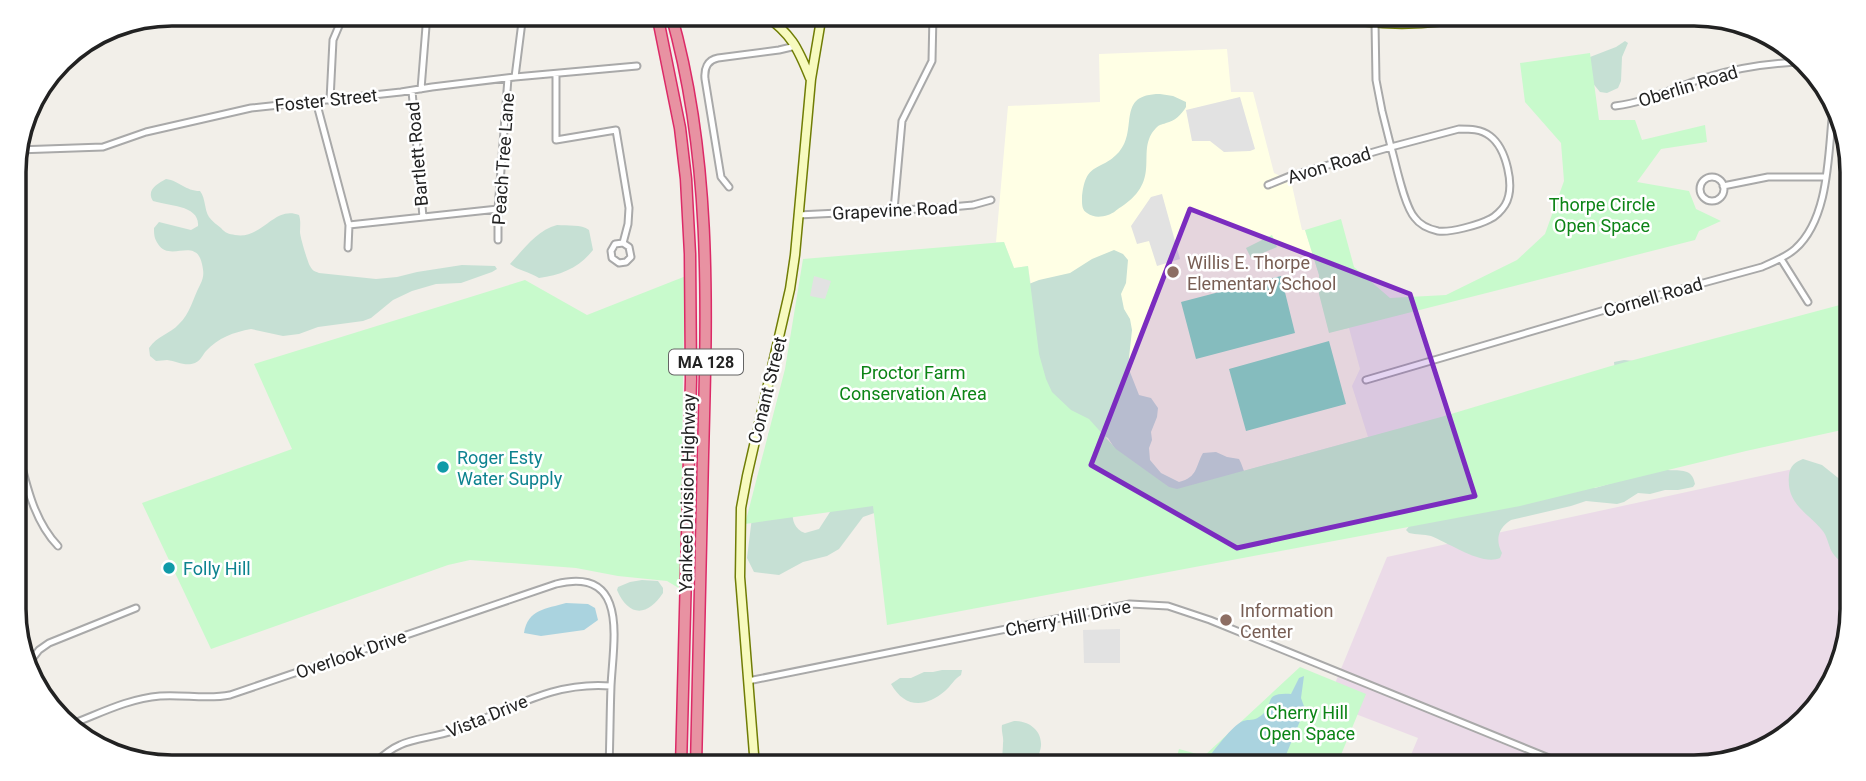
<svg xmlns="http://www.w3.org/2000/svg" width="1866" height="781" viewBox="0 0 1866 781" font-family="Roboto,sans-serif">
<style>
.industrial{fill:#ebdbe8}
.education{fill:#ffffe5}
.wetland{fill:#c6e0d4;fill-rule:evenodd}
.park{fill:#c8facc}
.pitch{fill:#88e0be}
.parking{fill:#e2e2e2}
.water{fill:#aad3df}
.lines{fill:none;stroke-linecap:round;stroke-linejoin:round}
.street-casing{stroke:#a9a9a9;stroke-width:9}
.secondary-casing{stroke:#707d05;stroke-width:11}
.highway-casing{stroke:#dc2a67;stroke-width:13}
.street{stroke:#fff;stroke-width:5}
.secondary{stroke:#f7fabf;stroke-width:8}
.highway{stroke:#e892a2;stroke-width:10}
.marked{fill:#7b2cbf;fill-opacity:0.2;stroke:#7b2cbf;stroke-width:5;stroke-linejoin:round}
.education-dot{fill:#8d6e63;stroke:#fff;stroke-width:2.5}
.culture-dot{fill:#0f9aa8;stroke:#fff;stroke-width:2.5}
.labels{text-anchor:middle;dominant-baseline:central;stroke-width:5;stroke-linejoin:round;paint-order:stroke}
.shield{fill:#fff;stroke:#646464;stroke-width:2}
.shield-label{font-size:16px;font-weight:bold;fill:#222}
.street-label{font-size:18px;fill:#222;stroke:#fff}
.park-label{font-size:18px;fill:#0c8416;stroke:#fff}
.education-label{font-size:18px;fill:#785e54;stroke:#fff;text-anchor:start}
.culture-label{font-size:18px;fill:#0d838f;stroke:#fff;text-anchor:start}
.rim{fill:none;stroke:#222;stroke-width:3.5}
</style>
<rect width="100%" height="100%" fill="#f2efe9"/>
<path class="industrial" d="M1793,469L1852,564V609L1840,669L1790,735L1704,767H1406L1418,738L1327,703L1387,557Z"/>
<path class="education" d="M1227,49L1231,92H1253L1274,173L1291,181L1302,230H1305L1320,278L1329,332L1349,328L1360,369L1352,386L1368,437L1177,489L1116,449L1095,426L1046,379L1028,266L1014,268L1004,242H996L1008,106L1100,102L1099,54Z"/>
<path class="wetland" d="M1625,41L1628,43L1622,57L1621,81L1618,88L1607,93L1600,92L1591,81L1590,57L1616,47Z
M1160,94L1173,96L1186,102V107C1181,115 1175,121 1166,123C1161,125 1160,124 1156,128C1134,151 1164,179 1121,207C1116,210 1114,213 1108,215C1101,217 1094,218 1087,213C1082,210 1082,205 1082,199C1085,160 1100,173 1119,152C1139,129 1115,94 1160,94Z
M166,179C180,181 185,191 200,191C206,199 204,209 209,217C212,221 217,225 221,228C225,233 229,234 235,235C262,240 274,205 299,215C301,221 300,226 300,232C300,237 308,263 310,266C313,271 314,271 319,273L376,279L397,277L417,272L462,265L495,266L497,269L492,272L461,283L436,284L412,291L393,300L371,318L363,321L318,327L299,334L283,336L251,329C234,332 218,338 206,351C202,356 200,361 195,363C185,367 177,361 167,360C164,360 160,361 156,361L150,356L149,348C157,336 170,334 179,324C190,314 193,298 200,285C204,277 204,273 202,264C196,236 170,263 158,244C154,238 154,234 154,228L159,222L191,230L198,226C200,205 168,206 153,201C146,190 157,184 166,179Z
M557,225C568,226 581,224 589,230L593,250C579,268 561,275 539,278C530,272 517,270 510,264C524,249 537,230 557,225Z
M1114,250L1123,254L1128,260L1126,283L1121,294L1124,309L1130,319L1132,330L1128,367L1139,395L1151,398L1158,408L1157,417L1151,432L1152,440L1149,448L1150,460L1161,473L1179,482C1198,477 1195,467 1203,453L1216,452L1227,457L1239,459L1241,463L1248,482L1184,497L1119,455L1108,438L1100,434L863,517L839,549L827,556L803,562L779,575L754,572L747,558L753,509V499L758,475L763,466L768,445V435L771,428L995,297L1039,280L1070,273L1092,259ZM793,492L841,495L819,529L805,533C788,527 793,508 793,492Z
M1624,360L1634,361L1666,468L1668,470C1681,471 1692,468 1695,484L1693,487L1678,490H1665L1650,494L1638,493L1624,502L1617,504L1586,501L1571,506L1511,520C1498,528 1495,540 1502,553L1500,558C1482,566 1449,543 1431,536C1424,534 1416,535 1409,533L1406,530L1411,524L1585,487L1595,488L1612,483L1615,373L1614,362Z
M1803,459L1822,465L1852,489V567C1841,563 1832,556 1829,545C1827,539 1826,535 1822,530C1806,511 1786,504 1789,475C1790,466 1795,462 1803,459Z
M642,580L658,581L663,588V593C648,616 629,618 617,590L618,587L630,582Z
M942,670H962L961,675C954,679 951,686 945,691C924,709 904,707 891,684L900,678H911L924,672H933Z
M1014,721C1042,721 1051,750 1028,767H1004C1001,758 1003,752 1003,743C1004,737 1001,732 1002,725Z"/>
<path class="park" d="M1590,53L1599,120H1635L1642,140L1705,125L1707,142L1661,149L1637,182L1689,191L1696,209L1721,221L1699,231L1695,240L1329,333L1319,294V275L1305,230L1341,219L1354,267L1390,298L1446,295L1517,260L1545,234L1564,181L1561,143L1525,102L1520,63Z
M1272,235L1277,247L1251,258L1246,248Z
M1004,242L1014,268L1028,266L1039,354L1046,379L1052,392L1071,410L1089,419L1116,449L1169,487L1177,489L1441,417L1611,366L1851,302V428L1746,451L1520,506L887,625L873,506L745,524L785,369L803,259Z
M686,276C681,381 683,486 682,590L667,581L618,576L576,568L470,560L448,565L211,649L142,503L292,449L254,364L525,280L587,315Z
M1300,667L1366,694L1336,767H1174L1179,749L1204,756Z"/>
<path class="pitch" d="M1281,276L1295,333L1196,359L1181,302Z
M1329,341L1346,404L1246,431L1229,369Z"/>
<path class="parking" d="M1240,97L1255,149L1250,151L1224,152L1210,141H1192L1186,110Z
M1162,194L1180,259L1157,266L1149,241L1137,244L1131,226L1151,197Z
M814,276L831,281L825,299L810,296Z
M1120,629V663H1084L1083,630Z"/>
<path class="water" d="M566,603L588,604L595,608L598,620L584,630L541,636L524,633C528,609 546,609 566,603Z
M1304,676L1301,698L1305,709L1281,767H1201C1210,756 1232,725 1243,721C1249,719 1254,721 1259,717C1277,706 1260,692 1291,694L1299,678Z"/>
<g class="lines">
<g class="street-casing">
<path id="street" d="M556,74V140L616,130L629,208L628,224L623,243L615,244L611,251L612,258L619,263L626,262L631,257L629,247L623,243
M515,77L523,14
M421,89L427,14
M412,91L423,217
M330,100L333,40L344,14
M316,101L349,225L348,248
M1615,106C1647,102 1674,88 1704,78C1736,68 1769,63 1802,62
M1459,129C1470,129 1481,129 1490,136C1506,148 1516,187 1505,205C1502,210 1495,217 1490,219C1479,225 1449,233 1438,231C1429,229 1420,225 1415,218C1404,206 1396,164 1391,147Z
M17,150L103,147L146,132L251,108L401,92L432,87L515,77L637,66
M1700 189a12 12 0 1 1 24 0a12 12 0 1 1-24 0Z
M1268,185L1290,176L1391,147L1382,111L1376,80L1375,23
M1723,186L1768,177H1826
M729,187L721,177L720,171L705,79C704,69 707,60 718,58L779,50L796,46
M894,210L902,121L932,61L933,14
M798,215L940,208L973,205L991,200
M349,225L498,209
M498,240V209L508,78
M1781,259L1808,302
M1366,380L1615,307L1762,267C1773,262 1786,257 1795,249C1830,218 1828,152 1833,109
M15,440C25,476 31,518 58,546
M29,663L39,650L49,643L136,608
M748,681L1130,604L1168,606L1210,620L1571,767
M72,724C101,713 127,699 160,696C183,694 207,700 230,695L556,584C630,566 613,642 611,686C610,713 610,740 609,767
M370,767C379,759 388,750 400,745C414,738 436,737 452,731C508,712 549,681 611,686"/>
</g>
<g class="secondary-casing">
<path id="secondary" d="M763,14C791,33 798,48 810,78
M1327,14C1379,28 1431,26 1482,14
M755,767L740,577L741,508L747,476L790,289L795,255L811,79L822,14"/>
</g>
<g class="highway-casing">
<path id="highway" d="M657,14L680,128L686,179L690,254L691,379L681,767
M671,14C712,158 707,307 703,455C701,559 699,663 696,767"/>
</g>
<use href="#street" class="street"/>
<use href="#secondary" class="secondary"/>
<use href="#highway" class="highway"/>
</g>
<path class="marked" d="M1190,209L1410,294L1475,496L1237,548L1091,465Z"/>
<g class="education-dot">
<circle cx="1173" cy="272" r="7"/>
<circle cx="1226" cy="620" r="7"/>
</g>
<g class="culture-dot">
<circle cx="443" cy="467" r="7"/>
<circle cx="169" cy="568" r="7"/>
</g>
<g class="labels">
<rect class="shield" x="669" y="349.5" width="74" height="25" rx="5"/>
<g class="shield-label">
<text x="706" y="362">MA 128</text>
</g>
<g class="street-label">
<text transform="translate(1688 86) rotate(-17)">Oberlin Road</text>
<text transform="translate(326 100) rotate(-6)">Foster Street</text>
<text transform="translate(417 154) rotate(-95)">Bartlett Road</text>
<text transform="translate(503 159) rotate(-86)">Peach Tree Lane</text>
<text transform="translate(1329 165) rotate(-17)">Avon Road</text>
<text transform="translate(895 210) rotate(-3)">Grapevine Road</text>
<text transform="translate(1653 297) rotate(-16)">Cornell Road</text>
<text transform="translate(767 390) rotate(-76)">Conant Street</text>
<text transform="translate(687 493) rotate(-89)">Yankee Division Highway</text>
<text transform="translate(1068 618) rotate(-11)">Cherry Hill Drive</text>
<text transform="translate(351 654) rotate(-19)">Overlook Drive</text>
<text transform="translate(487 716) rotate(-22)">Vista Drive</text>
</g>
<g class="park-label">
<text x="1602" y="204">Thorpe Circle<tspan x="1602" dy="21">Open Space</tspan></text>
<text x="913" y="372">Proctor Farm<tspan x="913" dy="21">Conservation Area</tspan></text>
<text x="1307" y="712">Cherry Hill<tspan x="1307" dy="21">Open Space</tspan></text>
</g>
<g class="education-label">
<text x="1187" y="262">Willis E. Thorpe<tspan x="1187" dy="21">Elementary School</tspan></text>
<text x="1240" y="610">Information<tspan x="1240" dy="21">Center</tspan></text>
</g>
<g class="culture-label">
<text x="457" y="457">Roger Esty<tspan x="457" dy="21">Water Supply</tspan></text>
<text x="183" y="568">Folly Hill</text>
</g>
</g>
<path d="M0 0H1866V781H0ZM172 26H1694A146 146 0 0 1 1840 172V609A146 146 0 0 1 1694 755H172A146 146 0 0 1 26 609V172A146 146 0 0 1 172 26Z" fill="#fff" fill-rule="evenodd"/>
<path class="rim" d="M172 26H1694A146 146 0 0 1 1840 172V609A146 146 0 0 1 1694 755H172A146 146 0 0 1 26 609V172A146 146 0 0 1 172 26Z"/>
</svg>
